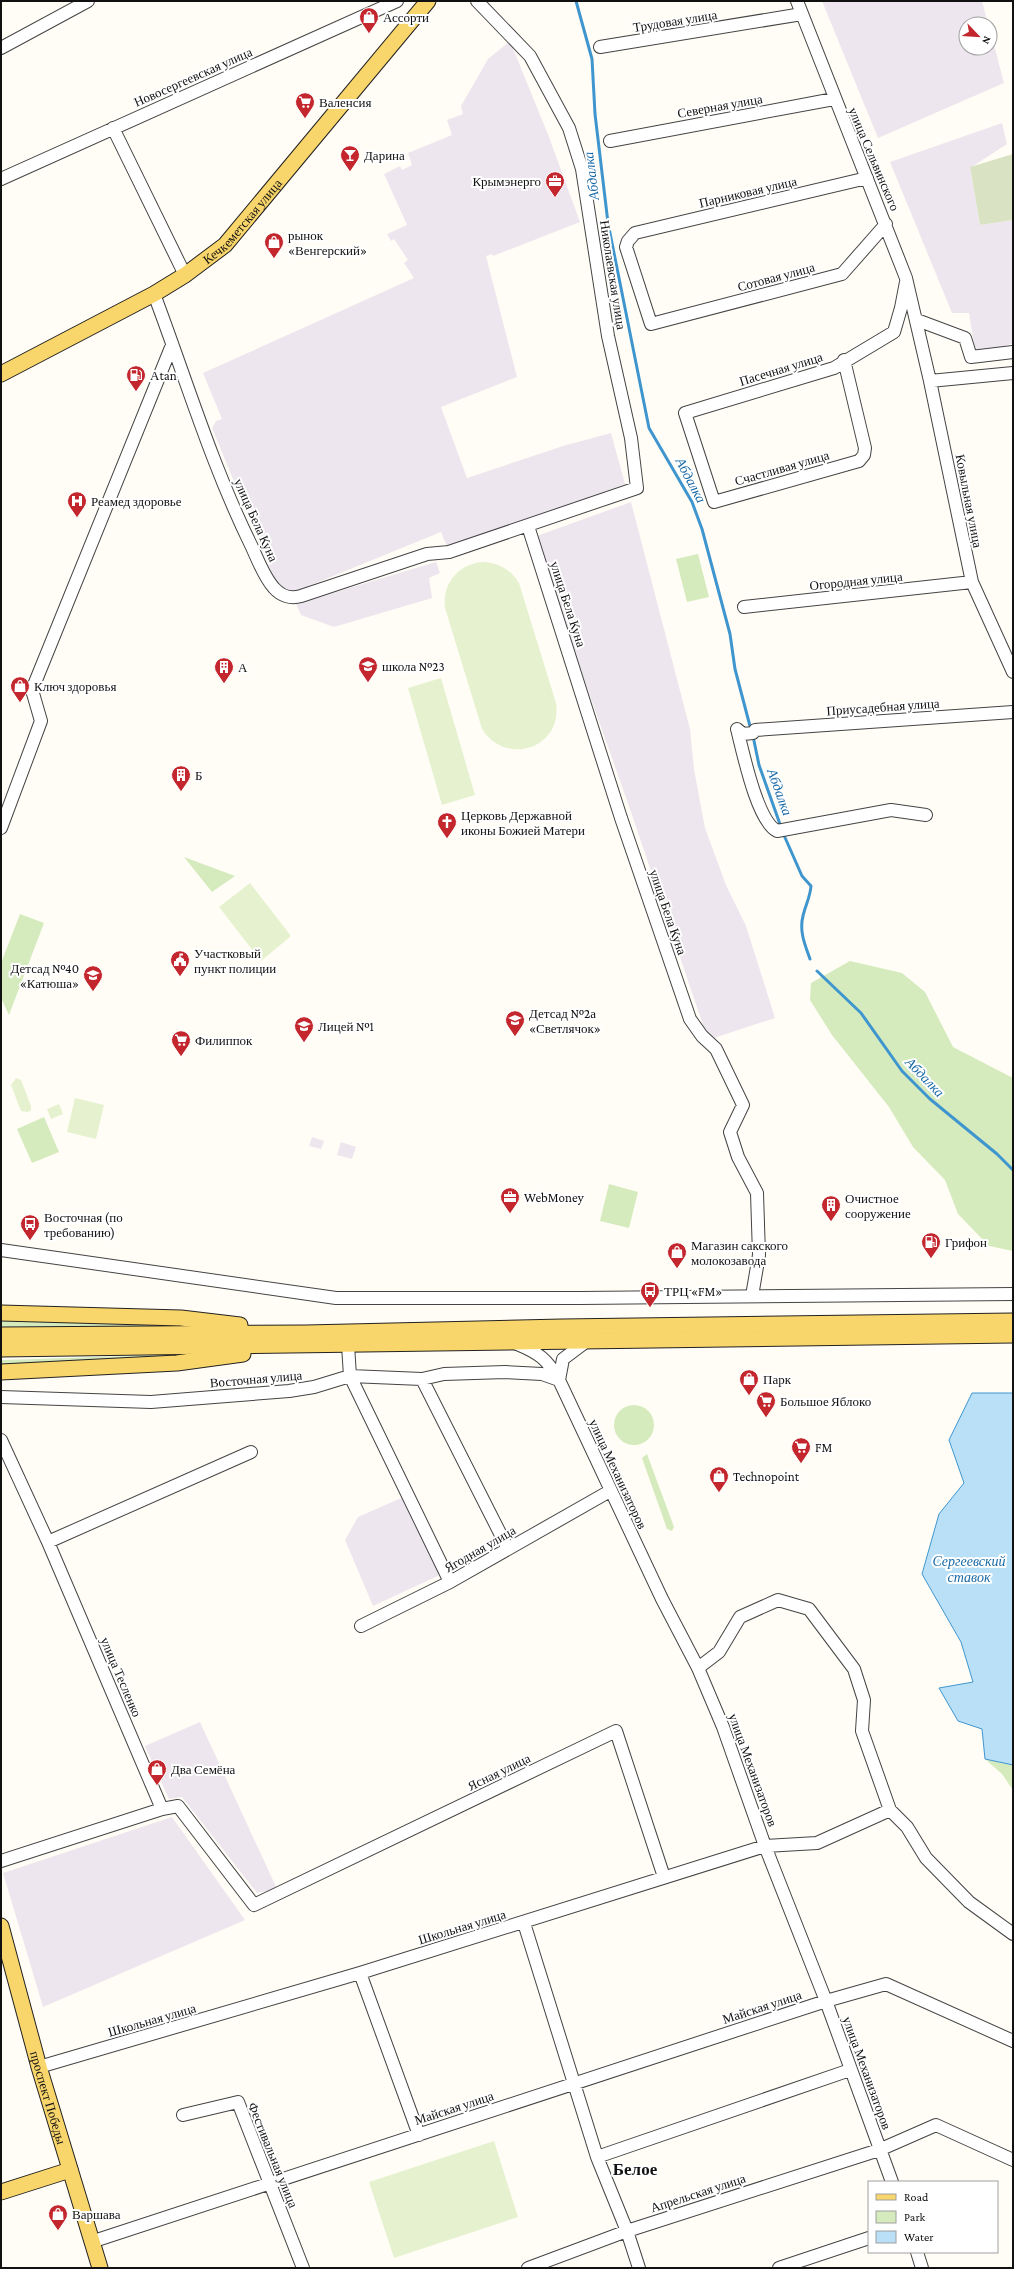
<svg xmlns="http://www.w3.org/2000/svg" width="1014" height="2269" viewBox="0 0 1014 2269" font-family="'Crimson Pro',serif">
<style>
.industrial{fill:#eee6ef}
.green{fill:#d5ebbd}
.cemetery{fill:#d9e3c4}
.pitch{fill:#e6f2cf}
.water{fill:#b9e0f7;stroke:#3f96cf}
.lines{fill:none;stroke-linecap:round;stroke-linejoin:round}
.stream{stroke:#3f96cf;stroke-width:3}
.minor-casing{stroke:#444;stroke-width:14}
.major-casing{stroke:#222;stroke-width:17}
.minor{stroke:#fff;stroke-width:12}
.major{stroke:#f9d66b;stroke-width:15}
.labels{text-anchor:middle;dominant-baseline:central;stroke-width:4;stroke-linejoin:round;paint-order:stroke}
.poi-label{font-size:13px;fill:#111;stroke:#fff;text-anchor:start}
.street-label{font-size:13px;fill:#111;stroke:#fff}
.water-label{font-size:14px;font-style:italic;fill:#1768a6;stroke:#fff}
.district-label{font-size:17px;font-weight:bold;fill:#111;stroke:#fff}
</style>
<rect width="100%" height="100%" fill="#fffdf5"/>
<path class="industrial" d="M822,1H982L988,24H966V48H990V30L1004,83L878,138Z
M510,41L549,137L580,222L493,256L492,254L486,256L517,377L441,407L467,478L563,446L611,433L625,484L448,549L441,532L294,592L277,586L212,428L216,421L222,419L203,373L414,278L404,263L408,260L394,239L391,241L387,234L407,225L384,174L400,166L402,170L412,165L408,153L452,135L447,120L463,114L461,106L488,59Z
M1002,123L1007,144L970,168L980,225L1013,220V343L976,357L969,313H952L890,162Z
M631,502L690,729L694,769L705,828L726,885L746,926L775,1018L708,1040L631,812L534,537Z
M436,562L440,573L429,578L432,598L334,627L301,615L296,604Z
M312,1137L324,1141L321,1149L309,1146Z
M341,1142L356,1147L352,1159L337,1155Z
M408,1495L442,1574L373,1606L345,1540L358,1517Z
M200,1722L277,1889L257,1893L182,1797L169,1799L145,1746Z
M172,1817L245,1920L43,2007L3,1873Z"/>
<path class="green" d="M698,554L709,597L687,602L676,559Z
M184,857L235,876L212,892Z
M20,914L44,923L9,1015L1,998V963Z
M850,961L902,973L925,992L953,1047L1013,1078V1251L989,1246L958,1214L945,1180L913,1147L889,1107L832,1035L810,1000L811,983Z
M44,1117L59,1152L32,1163L17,1129Z
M609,1184L638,1192L629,1228L600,1221Z
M1,1319L179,1327L1,1330Z
M162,1355V1358L1,1369V1360Z
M614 1425a20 20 0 1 1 40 0a20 20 0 1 1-40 0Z
M647,1454L674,1527L672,1531L667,1529L642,1458Z
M985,1759L1013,1765V1790L1002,1774Z"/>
<path class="cemetery" d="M1013,154V220L980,225L970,167Z"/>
<path class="pitch" d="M484,562C499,563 511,570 519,583L556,703C563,748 506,767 482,729L445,608C442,583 459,563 484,562Z
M441,678L475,795L442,805L408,688Z
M250,883L291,936L261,961L219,907Z
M16,1078L21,1080L31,1106V1110L28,1112L21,1111L11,1085Z
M75,1098L104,1105L96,1139L67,1132Z
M59,1104L63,1114L51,1119L47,1109Z
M494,2141L518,2217L394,2258L369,2182Z"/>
<path class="water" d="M972,1393H1013V1765L985,1759L982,1729L958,1721L939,1688L973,1682L961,1642L922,1574L939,1514L964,1483L949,1440Z"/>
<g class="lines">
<path class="stream" d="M576,1L592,59L595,114L608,223L649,428L692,502L702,529L730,634L735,669L751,730
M753,736L759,765L781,827
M783,833L802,876L811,886C810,898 805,906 803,916C799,931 805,945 810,959
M817,971L861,1013L902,1071L930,1099L997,1154L1013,1170"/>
<g class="minor-casing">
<path id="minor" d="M797,1L906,278L930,381L972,582L1013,672
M600,47L802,14
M1,48L88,1
M113,128L185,275
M610,141L834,99
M867,178L635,233L628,241L626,247L651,324L842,274L886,224
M1,179L397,1
M154,294C185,376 211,463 250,543C257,557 263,576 274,588C281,596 291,599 301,596L427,554L449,552L637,488L631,438L608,336L582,169L569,128L530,56L477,1
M917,320L965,338L971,357L1013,352
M844,360L865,448L864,455L859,461L714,502L685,413L834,368L894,332L901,308L906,282
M930,381L1013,373
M528,526L621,818L690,1019L702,1036L716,1049L743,1105L730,1132L738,1157L757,1193L759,1255L752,1296
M744,607L972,582
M926,815L891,810L777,831C757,821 743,752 737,729L743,734L753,733L755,730L1013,712
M1,828L41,721L32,690L172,345
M1,1250L336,1298H580L1013,1294
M517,1344C539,1353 547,1359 559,1380L662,1599L698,1668L723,1727L765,1846L826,2001L892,2182
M348,1345L350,1376L450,1582
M422,1379L508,1549
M559,1380L563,1359L587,1341
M1,1397L151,1402L289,1391L314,1387L350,1376L422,1379L444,1374L505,1372L542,1374L559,1380
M1,1440L48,1542L162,1809L178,1806L254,1905L616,1731L664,1877
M48,1542L251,1452
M361,1626L450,1582L610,1491
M698,1668L719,1652L740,1617L778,1600L809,1609L854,1669L864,1700L862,1731L890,1810L907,1827L926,1858L969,1902L1013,1934
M1,1861L162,1809
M524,1923L597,2157L627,2231L639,2268
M360,1973L419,2135
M39,2067L360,1973L765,1846L817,1843L890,1810
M183,2115L238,2102L303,2268
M597,2157L850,2070
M91,2242L826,2001L886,1984L1013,2041
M917,2252L922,2268
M528,2268L627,2231L879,2150L936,2125L1013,2160
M779,2268L869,2238"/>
</g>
<g class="major-casing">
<g id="major">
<path id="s1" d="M1,374L154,294L185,275L225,245L428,1"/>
<path d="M1,1313L181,1318L240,1325"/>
<path d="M1,1335L306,1333L562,1327L1013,1321"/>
<path d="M1,1349L1013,1335"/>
<path d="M1,1372L177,1363L243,1354"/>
<path id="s2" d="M1,1926L39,2067L100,2268"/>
<path d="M1,2192L70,2170"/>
</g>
</g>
<use href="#minor" class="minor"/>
<use href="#major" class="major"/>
</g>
<defs>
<g id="shop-pin" transform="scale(1)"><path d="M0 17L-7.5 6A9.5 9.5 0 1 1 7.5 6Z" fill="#c4262e" stroke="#fff"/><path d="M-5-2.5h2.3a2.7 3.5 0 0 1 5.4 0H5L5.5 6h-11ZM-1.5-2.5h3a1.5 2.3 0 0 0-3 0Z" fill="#fff"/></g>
<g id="supermarket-pin" transform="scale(1)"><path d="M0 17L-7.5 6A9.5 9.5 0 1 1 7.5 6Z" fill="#c4262e" stroke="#fff"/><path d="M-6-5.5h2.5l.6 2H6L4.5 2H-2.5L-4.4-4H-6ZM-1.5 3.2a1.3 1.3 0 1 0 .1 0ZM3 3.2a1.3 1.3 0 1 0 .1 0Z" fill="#fff"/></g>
<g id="bar-pin" transform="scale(1)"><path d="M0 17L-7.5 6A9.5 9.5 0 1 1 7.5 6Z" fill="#c4262e" stroke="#fff"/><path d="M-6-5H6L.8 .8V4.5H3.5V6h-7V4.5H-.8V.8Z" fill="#fff"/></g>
<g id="office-pin" transform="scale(1)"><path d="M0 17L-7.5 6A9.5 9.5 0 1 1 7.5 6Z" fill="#c4262e" stroke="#fff"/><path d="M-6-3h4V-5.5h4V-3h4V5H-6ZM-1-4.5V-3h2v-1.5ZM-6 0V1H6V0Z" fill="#fff"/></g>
<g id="fuel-pin" transform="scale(1)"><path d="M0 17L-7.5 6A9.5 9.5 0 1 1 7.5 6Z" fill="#c4262e" stroke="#fff"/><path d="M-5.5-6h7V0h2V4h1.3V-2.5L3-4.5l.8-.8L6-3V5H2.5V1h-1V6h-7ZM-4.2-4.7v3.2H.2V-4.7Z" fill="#fff"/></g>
<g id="hospital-pin" transform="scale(1)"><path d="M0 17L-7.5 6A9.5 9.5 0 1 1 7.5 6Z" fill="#c4262e" stroke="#fff"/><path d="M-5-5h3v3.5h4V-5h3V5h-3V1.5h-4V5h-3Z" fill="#fff"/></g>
<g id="school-pin" transform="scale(1)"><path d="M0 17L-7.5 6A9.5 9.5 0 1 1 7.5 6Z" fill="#c4262e" stroke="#fff"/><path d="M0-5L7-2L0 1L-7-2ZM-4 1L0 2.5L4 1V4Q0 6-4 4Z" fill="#fff"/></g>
<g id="building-pin" transform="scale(1)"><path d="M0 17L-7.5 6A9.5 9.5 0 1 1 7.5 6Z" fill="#c4262e" stroke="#fff"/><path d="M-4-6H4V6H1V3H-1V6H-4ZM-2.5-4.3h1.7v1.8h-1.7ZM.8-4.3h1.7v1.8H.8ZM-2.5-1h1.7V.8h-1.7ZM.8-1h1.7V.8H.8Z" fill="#fff"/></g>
<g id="church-pin" transform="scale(1)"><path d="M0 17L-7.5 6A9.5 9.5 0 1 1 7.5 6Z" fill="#c4262e" stroke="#fff"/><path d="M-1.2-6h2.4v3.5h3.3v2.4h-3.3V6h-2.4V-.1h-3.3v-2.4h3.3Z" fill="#fff"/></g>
<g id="civic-pin" transform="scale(1)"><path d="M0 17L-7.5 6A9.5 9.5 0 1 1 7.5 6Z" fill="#c4262e" stroke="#fff"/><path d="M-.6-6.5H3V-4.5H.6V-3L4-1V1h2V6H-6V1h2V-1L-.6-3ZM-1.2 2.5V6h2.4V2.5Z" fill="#fff"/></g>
<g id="bus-pin" transform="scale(1)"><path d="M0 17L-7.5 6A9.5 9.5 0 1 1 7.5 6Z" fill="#c4262e" stroke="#fff"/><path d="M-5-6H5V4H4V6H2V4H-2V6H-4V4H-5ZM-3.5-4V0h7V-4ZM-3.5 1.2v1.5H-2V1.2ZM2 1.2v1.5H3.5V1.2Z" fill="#fff"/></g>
</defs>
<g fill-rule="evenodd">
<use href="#shop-pin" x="369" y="17"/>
<use href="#supermarket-pin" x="305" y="102"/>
<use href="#bar-pin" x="350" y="155"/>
<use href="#office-pin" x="555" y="181"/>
<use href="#shop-pin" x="274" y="242"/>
<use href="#fuel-pin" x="136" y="375"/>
<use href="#hospital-pin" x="77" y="501"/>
<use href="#school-pin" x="368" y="666"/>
<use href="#building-pin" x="224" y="667"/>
<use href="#shop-pin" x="20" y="686"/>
<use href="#building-pin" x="181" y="775"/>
<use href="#church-pin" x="447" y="822"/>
<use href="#civic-pin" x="180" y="960"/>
<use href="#school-pin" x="93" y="975"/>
<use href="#school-pin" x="515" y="1020"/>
<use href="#school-pin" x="304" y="1026"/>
<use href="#supermarket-pin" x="181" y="1040"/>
<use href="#office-pin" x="510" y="1197"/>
<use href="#building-pin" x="831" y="1205"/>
<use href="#bus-pin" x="30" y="1224"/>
<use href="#fuel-pin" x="931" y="1242"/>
<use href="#shop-pin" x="677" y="1252"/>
<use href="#bus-pin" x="650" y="1291"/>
<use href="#shop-pin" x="749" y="1379"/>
<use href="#supermarket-pin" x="766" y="1401"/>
<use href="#supermarket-pin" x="801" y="1447"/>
<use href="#shop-pin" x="719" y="1476"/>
<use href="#shop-pin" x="157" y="1769"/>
<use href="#shop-pin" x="58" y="2214"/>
</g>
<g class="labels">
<g class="poi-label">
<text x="383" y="17">Ассорти</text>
<text x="319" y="102">Валенсия</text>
<text x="364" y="155">Дарина</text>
<text x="541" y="181" text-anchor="end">Крымэнерго</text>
<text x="288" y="235">рынок<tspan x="288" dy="15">«Венгерский»</tspan></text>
<text x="150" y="375">Аtan</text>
<text x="91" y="501">Реамед здоровье</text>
<text x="382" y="666">школа №23</text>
<text x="238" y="667">А</text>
<text x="34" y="686">Ключ здоровья</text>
<text x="195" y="775">Б</text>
<text x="461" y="815">Церковь Державной<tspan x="461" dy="15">иконы Божией Матери</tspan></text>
<text x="194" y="953">Участковый<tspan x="194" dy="15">пункт полиции</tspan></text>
<text x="79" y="968" text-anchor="end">Детсад №40<tspan x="79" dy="15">«Катюша»</tspan></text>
<text x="529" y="1013">Детсад №2а<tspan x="529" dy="15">«Светлячок»</tspan></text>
<text x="318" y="1026">Лицей №1</text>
<text x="195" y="1040">Филиппок</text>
<text x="524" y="1197">WebMoney</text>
<text x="845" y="1198">Очистное<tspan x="845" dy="15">сооружение</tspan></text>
<text x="44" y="1217">Восточная (по<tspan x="44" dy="15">требованию)</tspan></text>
<text x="945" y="1242">Грифон</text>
<text x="691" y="1245">Магазин сакского<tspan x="691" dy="15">молокозавода</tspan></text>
<text x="664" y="1291">ТРЦ «FM»</text>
<text x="763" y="1379">Парк</text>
<text x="780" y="1401">Большое Яблоко</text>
<text x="815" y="1447">FM</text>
<text x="733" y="1476">Technopoint</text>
<text x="171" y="1769">Два Семёна</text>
<text x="72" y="2214">Варшава</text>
</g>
<g class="street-label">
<text transform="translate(675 21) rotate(-9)">Трудовая улица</text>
<text transform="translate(193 77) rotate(-24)">Новосергеевская улица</text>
<text transform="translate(720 106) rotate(-10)">Северная улица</text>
<text transform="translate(874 159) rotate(67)">улица Сельвинского</text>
<text transform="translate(748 192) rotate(-13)">Парниковая улица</text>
<text stroke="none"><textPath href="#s1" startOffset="288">Кечкеметская улица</textPath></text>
<text transform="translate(613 275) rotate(81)">Николаевская улица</text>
<text transform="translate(776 277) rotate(-15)">Сотовая улица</text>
<text transform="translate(781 369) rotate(-17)">Пасечная улица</text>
<text transform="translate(782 468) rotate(-16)">Счастливая улица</text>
<text transform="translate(969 501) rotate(79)">Ковыльная улица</text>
<text transform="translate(256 520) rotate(66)">улица Бела Куна</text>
<text transform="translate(856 581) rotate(-6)">Огородная улица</text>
<text transform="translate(568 604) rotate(72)">улица Бела Куна</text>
<text transform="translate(883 707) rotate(-4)">Приусадебная улица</text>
<text transform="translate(668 912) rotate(71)">улица Бела Куна</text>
<text transform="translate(256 1379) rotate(-5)">Восточная улица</text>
<text transform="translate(618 1474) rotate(65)">улица Механизаторов</text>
<text transform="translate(480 1549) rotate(-30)">Ягодная улица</text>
<text transform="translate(121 1677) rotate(67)">улица Тесленко</text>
<text transform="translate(753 1770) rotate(70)">улица Механизаторов</text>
<text transform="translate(499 1772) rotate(-26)">Ясная улица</text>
<text transform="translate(462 1927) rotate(-17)">Школьная улица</text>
<text transform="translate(762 2007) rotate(-18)">Майская улица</text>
<text transform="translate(152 2020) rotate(-16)">Школьная улица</text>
<text transform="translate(867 2073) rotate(70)">улица Механизаторов</text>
<text stroke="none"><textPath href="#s2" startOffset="178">проспект Победы</textPath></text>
<text transform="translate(454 2108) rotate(-18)">Майская улица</text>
<text transform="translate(273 2155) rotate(68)">Фестивальная улица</text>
<text transform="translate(698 2193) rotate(-18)">Апрельская улица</text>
</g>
<g class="water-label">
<text transform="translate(591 176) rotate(-97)">Абдалка</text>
<text transform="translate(691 480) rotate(62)">Абдалка</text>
<text transform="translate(780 792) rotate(70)">Абдалка</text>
<text transform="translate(925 1077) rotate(46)">Абдалка</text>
<text x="969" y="1561">Сергеевский<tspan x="969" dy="16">ставок</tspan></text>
</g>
<g class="district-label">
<text x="635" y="2169">Белое</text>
</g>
</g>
<rect width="1014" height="2269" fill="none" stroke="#111111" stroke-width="4"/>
<rect x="868" y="2181" width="130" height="72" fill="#ffffff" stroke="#a0a0a0"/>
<rect x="876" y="2194" width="20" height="6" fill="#f9d66b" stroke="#a0a0a0"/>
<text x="904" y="2201" font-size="12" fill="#111111">Road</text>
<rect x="876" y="2211" width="20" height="12" fill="#d5ebbd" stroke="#a0a0a0"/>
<text x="904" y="2221" font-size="12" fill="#111111">Park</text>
<rect x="876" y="2231" width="20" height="12" fill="#b9e0f7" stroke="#a0a0a0"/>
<text x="904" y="2241" font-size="12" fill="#111111">Water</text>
<g transform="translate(978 36) rotate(115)"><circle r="19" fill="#ffffff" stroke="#a0a0a0"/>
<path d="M0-3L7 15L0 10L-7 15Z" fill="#c4262e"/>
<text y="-6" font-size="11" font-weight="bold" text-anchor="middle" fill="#111111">N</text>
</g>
</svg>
